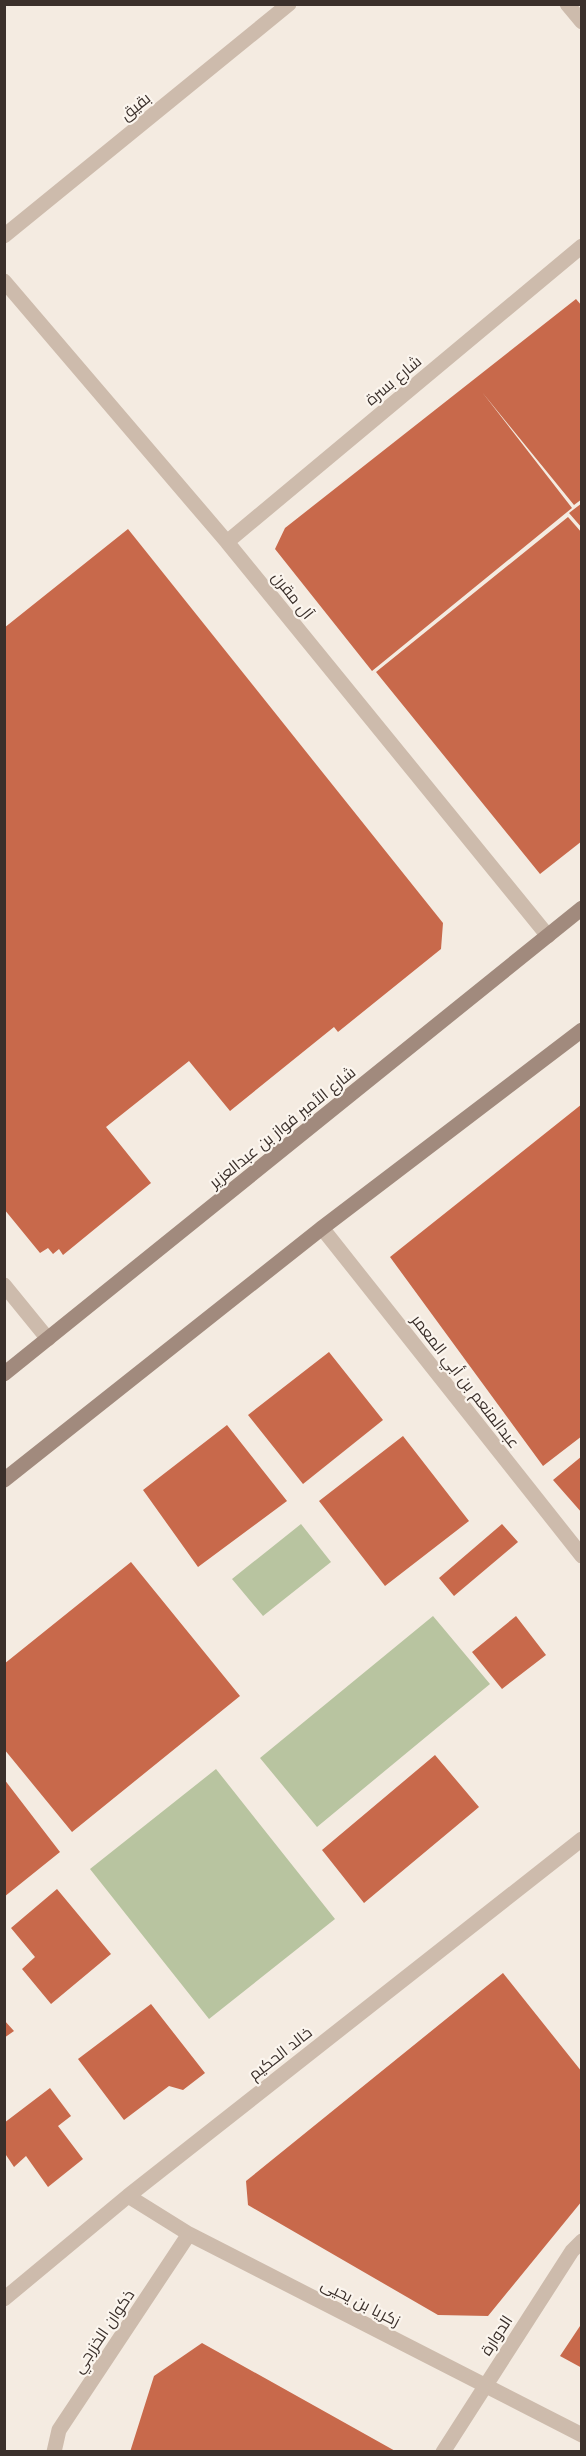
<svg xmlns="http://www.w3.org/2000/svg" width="586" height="2456" viewBox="0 0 586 2456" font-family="Quicksand,Cairo,sans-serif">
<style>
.green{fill:#b8c4a0}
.building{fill:#c8694b}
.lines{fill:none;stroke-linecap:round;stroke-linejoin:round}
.street{stroke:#cdbbac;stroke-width:15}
.secondary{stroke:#a18a7d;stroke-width:15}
.labels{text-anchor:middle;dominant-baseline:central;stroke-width:4.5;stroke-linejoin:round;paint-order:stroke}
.street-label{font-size:16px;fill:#3b302b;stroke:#fbf5ee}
</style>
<rect width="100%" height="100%" fill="#f4ebe1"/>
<path class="green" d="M301,1524L331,1562L263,1616L232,1579Z
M433,1616L490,1684L317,1827L260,1758Z
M216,1769L335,1919L209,2019L90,1869Z"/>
<path class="building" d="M576,299L582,306V499L574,505L482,392L572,508L372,671L275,549L285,528Z
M582,503V528L569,513Z
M568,517L582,533V841L540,874L376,672Z
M128,529L443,923L441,949L338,1032L334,1027L230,1111L189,1061L106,1127L151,1183L63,1255L59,1249L53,1254L48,1248L40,1253L4,1209V628Z
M582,1104V1436L543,1466L390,1257Z
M329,1352L383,1420L303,1484L248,1415Z
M227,1425L287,1501L198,1567L143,1490Z
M403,1436L469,1521L385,1586L319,1501Z
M582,1456V1513L553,1480Z
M502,1524L518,1542L454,1596L439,1578Z
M131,1562L240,1696L72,1832L4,1749V1664Z
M516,1616L546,1655L502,1689L472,1652Z
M435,1755L479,1807L364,1903L322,1850Z
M4,1779L60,1852L4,1897Z
M57,1889L111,1954L51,2004L22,1969L35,1957L11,1928Z
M503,1973L582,2072V2201L488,2316L438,2315L248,2205L246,2181Z
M151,2004L205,2073L183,2090L169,2086L124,2120L78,2059Z
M4,2020L14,2031L4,2038Z
M50,2088L71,2116L58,2126L83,2159L48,2187L26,2156L14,2167L4,2152V2123Z
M582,2323V2368L560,2356Z
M202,2343L397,2452H130L154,2376Z"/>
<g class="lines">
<path class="street" d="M567,4L582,22
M4,236L289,4
M4,281L227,542L548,936
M227,542L582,246
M322,1228L582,1556
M4,1285L48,1339
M128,2196L189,2234L582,2435
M4,2299L128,2196L582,1839
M54,2452L59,2430L189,2234
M443,2452L572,2251L582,2241"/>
<path class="secondary" d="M4,1374L582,908
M4,1480L322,1228L582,1030"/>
</g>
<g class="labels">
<g class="street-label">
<text transform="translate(135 106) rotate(-39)">بقيق</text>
<text transform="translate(393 380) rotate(-40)">شارع بسرة</text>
<text transform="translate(293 595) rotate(51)">آل مقرن</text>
<text transform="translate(282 1127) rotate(-39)">شارع الأمير فواز بن عبدالعزير</text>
<text transform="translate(466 1381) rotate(52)">عبدالمنعم بن أبي المعمر</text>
<text transform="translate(280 2053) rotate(-38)">خالد الحكيم</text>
<text transform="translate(361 2302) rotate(27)">زكريا بن يحيى</text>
<text transform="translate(103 2331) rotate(-56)">ذكوان الخزرجي</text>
<text transform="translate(496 2335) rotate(-57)">الدوارة</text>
</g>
</g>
<rect width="586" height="2456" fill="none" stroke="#3b302b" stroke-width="12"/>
</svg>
